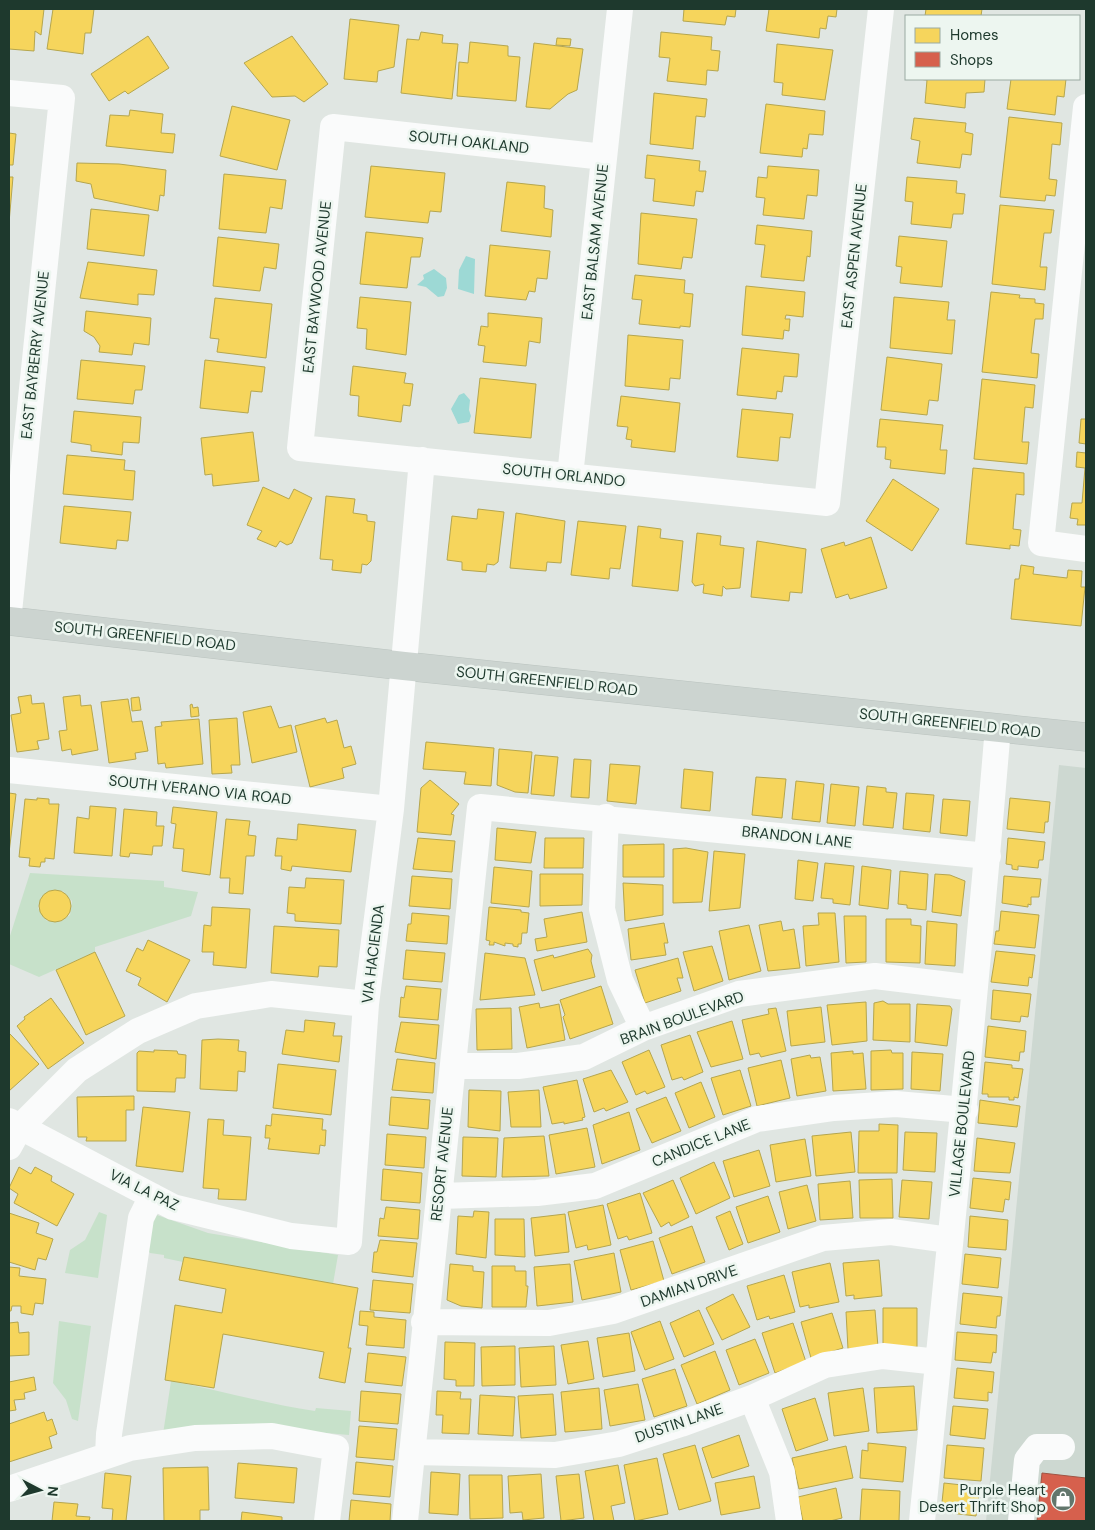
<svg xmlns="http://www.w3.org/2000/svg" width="1095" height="1530" viewBox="0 0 1095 1530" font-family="'DM Sans',sans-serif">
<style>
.built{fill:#cdd8d1}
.green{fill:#c7e1ca;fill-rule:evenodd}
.water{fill:#9dd9d5}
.homes{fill:#f6d55c;stroke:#b5a64e}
.shops{fill:#d6604d;stroke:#9f5443}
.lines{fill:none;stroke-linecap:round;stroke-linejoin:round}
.major-casing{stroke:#bac3bf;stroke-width:29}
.minor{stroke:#fafbfb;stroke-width:26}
.major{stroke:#ccd4d0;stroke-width:28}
.labels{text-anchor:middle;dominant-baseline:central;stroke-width:5;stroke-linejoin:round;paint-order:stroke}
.street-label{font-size:15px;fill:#1e392d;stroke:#edf6f0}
.poi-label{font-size:15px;fill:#1e392d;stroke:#edf6f0;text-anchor:end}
</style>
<rect width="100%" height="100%" fill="#e0e6e2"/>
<path class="built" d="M1059,765L1086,768V1521H986Z"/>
<path class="green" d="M30,873L164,881V887L198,892L191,916L95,947V952L39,977L9,964V939ZM51,890L63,891L72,901L70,915L60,922L47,921L38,908L41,897Z
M99,1212L107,1215L98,1278L65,1273L70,1250L85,1240Z
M154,1214L208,1233L338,1255L333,1284L183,1262L164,1258V1255L150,1253L145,1247Z
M59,1321L91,1326L78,1421L72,1419L66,1400L53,1383Z
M171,1381C219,1390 266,1404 315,1411L316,1408L351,1411L349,1435L270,1428L163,1434Z"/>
<path class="water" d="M466,256L475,259L474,294L458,289L459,270Z
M434,269L446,278L447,288L444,296L438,297L426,287L417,285L424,279L423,275Z
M464,393L470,400L469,410L471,416L469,422L458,424L451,409L459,395Z"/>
<path class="homes" d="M9,9H44L41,35L35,31L34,51L9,49Z
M53,9H94L91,33H85L83,54L47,49Z
M684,9H736L735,17L727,16L725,25L683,21Z
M769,9H837L836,17L828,16L826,29L820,28L819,38L766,31Z
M926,9H982L981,16H925Z
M350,19L399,25L394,67L378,71L377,82L344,79Z
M421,32L443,35L442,43L458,44L452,99L401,93L407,39L419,40Z
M661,32L712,37L711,50L720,51L718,71L707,70L706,85L667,81L670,58L659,57Z
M148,36L169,68L128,94L125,91L109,101L91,74Z
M292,36L328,84L304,102L295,96L272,97L244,63Z
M557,38L571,39L570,46L556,45Z
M470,42L508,46V56L520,57L516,101L457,96L459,62L468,63Z
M534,43L583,49L577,90L568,94L550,109L526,107Z
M777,44L833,50L825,100L782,95L783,83L774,82Z
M918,79H985L984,92L966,93L965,108L925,103L927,80Z
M1011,79H1066L1064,97L1057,96L1055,115L1007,109Z
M654,93L707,99L705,117L696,116L693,149L650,144Z
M766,104L825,111L823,135L809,134L807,149L803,148L802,157L760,153Z
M232,106L290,120L277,170L220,156Z
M130,110L163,114L161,133L175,134L173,153L106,146L110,115L129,116Z
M1009,117L1062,123L1060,145L1052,144L1049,179L1057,180L1055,196L1046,195L1045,201L1000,197Z
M914,118L966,123L965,132L973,134L971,155L962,154L960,168L917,163L920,141L911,139Z
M9,133L16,134L13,165H9Z
M647,155L700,161L699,171H706L703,192L696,191L694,206L653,201L655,179L645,178Z
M77,163L119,164L166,170L164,196L160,195L158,211L94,198L91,184L76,181Z
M371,166L445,173L441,212L430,211L428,223L365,217Z
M768,166L819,170L817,196L807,195L804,219L763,215L765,198L756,197L758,177L767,178Z
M224,174L286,180L282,209L270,207L266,233L219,229Z
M9,177H13L9,223Z
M907,177L957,181L956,193L965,194L963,214H953L951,228L911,224L913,202L905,201Z
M507,182L545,186L544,208L553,210L551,237L501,231Z
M1000,205L1054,210L1051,233H1044L1040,267H1047L1045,290L992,284Z
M91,209L149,215L144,256L87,249Z
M641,213L697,219L692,258L683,257L681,269L638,264Z
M757,225L812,231L810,257L807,256L804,281L761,277L765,245L755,244Z
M366,232L423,238L420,257H411L407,288L360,284Z
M899,236L947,241L942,287L900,283L902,267L896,266Z
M218,237L279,244L276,269L264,267L260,291L213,286Z
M490,245L550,251L547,279L537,278L535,292L529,291L526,300L485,296Z
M88,262L157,270L154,295L138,294V305L80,298Z
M635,275L685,280L684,293L693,294L690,327L680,326V328L639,324L642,300L632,299Z
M746,286L805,292L803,317L786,315L785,319H790L789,331L784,330L783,339L742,335Z
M991,292L1020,295L1019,298L1035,299V303L1044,304L1043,319H1035L1031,353L1039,354L1037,378L982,372Z
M360,297L411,302L406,355L366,349L367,329L357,328Z
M894,297L949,302L947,320H955L952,354L890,348Z
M215,298L272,304L266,358L217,352L219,339L210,338Z
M86,311L151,318L149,345L134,343L132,355L99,352L100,346L94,337L84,331Z
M488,313L542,318L540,343L529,341L526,366L483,362L485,346L478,345L481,326L488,327Z
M628,335L683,340L680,379L670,378L669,390L625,386Z
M742,348L799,354L797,377L784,376L782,392L777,391L776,399L737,395Z
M887,357L942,364L938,401L929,400L927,415L881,410Z
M81,360L145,366L142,390H135L133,404L77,399Z
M205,360L265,367L262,392L251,391L248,413L200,408Z
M353,366L406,373L404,383L413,384L410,406L403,405L401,422L358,416L359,396L350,395Z
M480,378L536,384L531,438L474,433Z
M982,379L1035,385L1033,408L1025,407L1022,442H1029L1027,464L974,459Z
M621,396L680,403L675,452L631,447L632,440L626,439L628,427L617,426Z
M742,409L793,414L790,438L780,437L778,461L737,457Z
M74,411L141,417L139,443L123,442L122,455L91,451V445L71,442Z
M880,419L943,425L940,450H947L945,474L890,468L891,460L885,459L886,447H877Z
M1081,419H1086V444L1079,443Z
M253,432L259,481L213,486L212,474L205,475L201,438Z
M1077,452L1086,453V525H1077L1078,519L1070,518L1072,503H1082L1085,468L1076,467Z
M67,455L125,460L124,470L135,471L133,500L63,494Z
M973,468L1024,473V495L1016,494L1013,529L1021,530L1019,546L1010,545V549L966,544Z
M893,479L939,509L912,551L866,521Z
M263,487L289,499L294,489L312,498L292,543L287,545L280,541L276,547L257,539L262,531L247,525Z
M326,496L355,499L353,513L367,515V521L375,522L371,561L367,565L362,564L361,573L332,570L333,560L320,559Z
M64,506L131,512L128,541L117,540L116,549L60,543Z
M478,509L504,512L498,562L494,565L487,564L486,572L462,570V562L447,560L452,516L477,519Z
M516,513L565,521L561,563L547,562L546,571L510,568Z
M578,521L626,526L620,569L610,568L609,579L571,575Z
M638,526L661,529L660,538L683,541L678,591L632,586Z
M697,533L721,536L720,545L744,548L740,588L726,589L723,586L722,596L703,593L704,584L695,586L692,582Z
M871,537L887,588L850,599L848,594L836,598L821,549L844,542L845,546Z
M757,541L806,549L802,593L790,592L789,601L751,597Z
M1021,565L1034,567L1033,574L1067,578L1068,570L1082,571L1081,587H1085L1081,626L1011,619L1015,579H1019Z
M31,695L32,704L44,703L49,739L37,741L39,749L17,752L11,715L21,713L18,697Z
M80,695L81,706L91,705L98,750L72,755L71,749L62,751L59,731L67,730L63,697Z
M139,697L141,710L132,711L131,698Z
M128,699L132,722L142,721L148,751L135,753L136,759L109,763L101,702Z
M192,704L193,708L198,707L199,716L191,717L190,705Z
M271,706L279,728L291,725L297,752L252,763L243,712Z
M237,718L240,765H231L232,773L212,774L209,720Z
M325,718L327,723L337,720L344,748L351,746L356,764L342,768L344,778L310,787L295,726Z
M199,719L203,764L166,768L165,763L158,764L155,727L162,726L161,722Z
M426,742L494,748L491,786L464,784L466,772L423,769Z
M499,749L532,752L528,793L515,792L497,785Z
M535,755L558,757L554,796L531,794Z
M574,759L591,760L589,798L571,797Z
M610,764L640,766L636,804L607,801Z
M684,769L713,772L710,811L681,808Z
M756,777L786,779L782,818L752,815Z
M430,780L459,804L451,814L454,815L451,835L417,832L421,788Z
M796,781L824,784L820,822L792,819Z
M831,784L859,787L855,826L827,823Z
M867,786L886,788V792L897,793L893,828L863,825Z
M9,793L16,794L9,853Z
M906,793L934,795L930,832L903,829Z
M37,798L49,799V804H59L54,859L45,858V862H41L40,867L29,866L30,858L19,857L25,799L37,800Z
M1010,798L1050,802L1048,822H1045L1044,833L1007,829Z
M943,799L970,801L967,836L940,833Z
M90,806L116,808L112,856L74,853L77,817L89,819Z
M173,807L217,812L210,875L182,871L184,849L173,848L176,824L171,823Z
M124,809L157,812L156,826H164L162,846H153L152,855L130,853L129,857L120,856Z
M226,819L250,821L248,835L256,836L254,856H246L243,894L229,893L230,878H220Z
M298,824L356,830L351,872L292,866L291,871L281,869L282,856H275L277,838L297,840Z
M497,828L536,832L531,863L495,860Z
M418,838L455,841L452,872L413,869Z
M545,838H584L583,868H544Z
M1008,838L1045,842L1043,860H1039L1038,868L1018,866V870L1012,869V865L1006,864Z
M664,844V877H623V845Z
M686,848L708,852L702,902L673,903V849Z
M714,851L745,854L740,908L709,911Z
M798,860L818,863L813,901L795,899Z
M825,863L854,866L850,905L833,903V899L821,898Z
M862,866L891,870L888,909L859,905Z
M494,867L532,871L529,907L491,903Z
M900,871L928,874L926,910L907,908V905L898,904Z
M540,874H583L582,905L540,906Z
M935,874L950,875L965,881L961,916L932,912Z
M412,876L452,879L450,909L409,906Z
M1004,876L1041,879L1039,897H1031V905L1028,904V907L1002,903Z
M306,878L344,880L341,924L295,921V914L287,913L289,887L305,888Z
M623,883L663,885V915L625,921Z
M39 906a16 16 0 1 1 32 0a16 16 0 1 1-32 0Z
M212,907L250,909L246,968L213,965L214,952H202L204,925L211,926Z
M489,907L521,910V912L529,913L527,933H522L521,944H518V947L513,946V944L505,943V946L494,942V945H489L490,941L486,940Z
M1001,911L1039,915L1035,948L994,944L996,931H999Z
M582,912L587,942L537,951L535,939L547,937L544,919Z
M412,913L449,916L447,944L406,941L408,924H411Z
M818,913H835L839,962L806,966L803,926L819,925Z
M844,916H866V962L846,963Z
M886,919H911V925L921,926L920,963L886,962Z
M781,921L783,931L794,929L800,968L768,971L759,925Z
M927,921L957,924L955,966L925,964Z
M664,923L668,943H664L666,955L631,960L628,929Z
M749,925L761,971L729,980L719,931Z
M274,926L339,930L337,967L319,966L318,977L271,973Z
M148,940L190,960L167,1002L138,985L141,978L126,971L137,948L143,951Z
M712,946L723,981L694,991L683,952Z
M588,949L592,955L591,961L595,977L542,991L534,960L553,955L554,958Z
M406,950L445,953L442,982L403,979Z
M996,951L1035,955L1032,978L1029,977L1028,986L991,982Z
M95,952L125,1016L86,1035L56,970Z
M485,953L525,958L535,995L480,1000Z
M678,958L683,978H677L681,991L645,1003L635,970Z
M406,986L441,989L438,1020L399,1017L401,997L404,998Z
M601,986L613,1024L570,1039L563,1017L565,1015L560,1000Z
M993,990L1031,994L1028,1017L1021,1016L1020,1022L991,1019Z
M51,998L84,1043L48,1069L17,1026L25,1019L24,1017Z
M883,1001L888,1004H910V1042L873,1040L874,1003Z
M866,1002L867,1041L832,1045L827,1005Z
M539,1003L540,1008L559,1004L565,1040L527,1048L519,1007Z
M917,1004L950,1006L952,1009L947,1046L915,1042Z
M821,1007L825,1042L791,1046L787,1011Z
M511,1008L512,1049L477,1050L476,1009Z
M776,1008L786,1051L761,1057L759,1053L750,1055L742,1020L769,1014L768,1009Z
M305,1020L335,1023L333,1036H342L339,1062L282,1054L286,1030L304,1032Z
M732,1021L743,1059L711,1067L697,1032Z
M401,1022L439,1025L436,1059L395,1052Z
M988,1026L1026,1031L1024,1052H1020L1019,1061L985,1057Z
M9,1033L39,1064L9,1091Z
M690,1035L703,1072L684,1080L682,1077L672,1080L661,1045Z
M218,1039L239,1040L238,1051L246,1052L245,1072L238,1071L237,1091L200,1089L202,1040Z
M154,1050L177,1051L178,1054L186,1055L185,1078H176L175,1092L137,1091V1053L139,1051L154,1052Z
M649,1050L665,1087L647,1094L645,1091L636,1095L622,1062Z
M891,1050L892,1053H903V1089L871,1090V1051Z
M853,1051V1054L863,1053L866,1089L833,1091L831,1053Z
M912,1052L943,1054L940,1091L911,1089Z
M810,1055L811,1058L820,1057L826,1091L797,1096L791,1059Z
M397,1059L435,1063L433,1093L392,1090Z
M781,1060L790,1098L757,1106L748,1068Z
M985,1062L1012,1065V1068L1023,1069L1018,1098L1014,1097V1100H1009V1097H988V1094H982Z
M278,1064L336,1070L331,1115L273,1108Z
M611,1070L628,1102L606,1111L604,1108L594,1112L583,1079Z
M740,1070L751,1106L723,1115L711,1078Z
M577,1080L585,1117L582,1118L583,1120L564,1124V1122L552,1124L543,1087Z
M701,1082L715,1117L689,1128L675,1093Z
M469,1090L501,1091L500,1131L468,1127Z
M539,1090L541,1127H511L508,1092Z
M134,1096V1110H126V1141H86L87,1137H78L77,1097Z
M391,1097L430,1100L428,1129L389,1125Z
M666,1097L681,1131L652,1143L636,1109Z
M980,1100L1020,1106L1017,1127L978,1123Z
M143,1107L190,1112L183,1172L136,1166Z
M629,1112L640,1150L602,1164L593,1125Z
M272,1114L323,1119L322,1130H326L325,1146L320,1145L319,1154L268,1149L270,1138H265L266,1125L271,1126Z
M208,1119L224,1120L223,1135L251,1137L246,1200L218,1199L219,1189L203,1188Z
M879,1124L898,1125L897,1173H858L859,1131H879Z
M587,1128L595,1167L556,1174L549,1135Z
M851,1132L855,1172L816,1176L812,1136Z
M905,1132L937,1133L935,1172L903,1170Z
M387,1134L426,1137L424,1168L385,1165Z
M544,1136L549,1176L502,1177L504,1138Z
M463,1137L498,1138L496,1177L462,1176Z
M977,1138L1015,1143L1010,1173L974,1171Z
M805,1139L811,1176L776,1182L770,1145Z
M759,1150L770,1186L734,1197L723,1161Z
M714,1162L730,1198L696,1214L680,1178Z
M19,1167L31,1174L35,1167L52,1176L51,1181L74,1194L57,1226L14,1203L18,1194L9,1188Z
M383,1169L422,1173L420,1203L381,1200Z
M973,1178L1011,1182L1009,1200L1005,1199L1003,1212L970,1208Z
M892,1179L893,1218H860L859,1180Z
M673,1180L689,1217L671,1226L669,1222L661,1227L643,1193Z
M902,1180L932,1182L929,1219L899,1217Z
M850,1181L853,1218L820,1220L818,1184Z
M807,1185L816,1221L788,1229L779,1192Z
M640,1193L652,1233L629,1240L627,1236L618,1239L607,1204Z
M768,1196L780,1232L748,1243L736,1207Z
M603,1205L611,1245L588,1250L587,1245L576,1248L568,1212Z
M386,1207L420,1210L418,1239L378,1236L380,1218L384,1219Z
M474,1211L489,1212L486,1258L456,1254L458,1216L473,1217Z
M730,1211L743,1244L729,1250L716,1217Z
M9,1213L39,1223L36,1233L53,1239L46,1260L38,1258L35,1270L9,1262Z
M565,1214L569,1252L535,1256L531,1218Z
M970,1216L1008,1220L1006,1250L968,1247Z
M495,1219H524L525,1257L495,1255Z
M692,1226L705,1262L672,1274L659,1238Z
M380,1240L417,1243L413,1277L372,1272L374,1252H377Z
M653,1241L664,1281L631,1290L620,1250Z
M614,1253L621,1292L582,1300L574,1261Z
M965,1254L1001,1258L998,1288L962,1284Z
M184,1257L358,1288L348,1348H351L345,1383L319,1378L324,1352L223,1334L214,1388L165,1380L175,1305L222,1313L226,1289L179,1280Z
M879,1260L882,1296L854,1299V1295L846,1296L843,1263Z
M830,1263L839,1302L809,1308V1305L800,1307L792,1272Z
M450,1264L473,1266V1271L484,1272L482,1308L461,1306L447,1300Z
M570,1264L573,1302L537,1306L534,1267Z
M492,1266H515V1271H526V1286H528L526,1307H492Z
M9,1267L20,1268L19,1276L46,1279L43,1304L35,1303L33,1315L21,1313V1306H12L11,1311H9Z
M784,1275L795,1312L770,1319L769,1316L757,1320L747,1286Z
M373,1280L413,1284L410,1313L370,1310Z
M963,1293L1002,1297L1000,1316H997L996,1328L960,1324Z
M733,1294L750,1327L722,1340L706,1308Z
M883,1308H917V1347H883Z
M699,1310L714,1344L684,1357L670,1323Z
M875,1310L878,1347L848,1349L846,1312Z
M360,1311L374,1312V1317L406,1320L404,1348L366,1345L368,1326L359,1325Z
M832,1313L843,1348L811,1358L801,1322Z
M660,1321L674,1359L645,1370L631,1332Z
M18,1322L19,1333L29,1332V1355L9,1356V1323Z
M793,1323L806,1362L775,1373L762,1333Z
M957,1332L997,1335L996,1353L993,1352L991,1363L955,1360Z
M629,1333L635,1371L603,1377L597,1338Z
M755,1339L769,1373L739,1385L726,1350Z
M588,1341L594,1379L568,1384L561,1345Z
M445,1342L475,1343L474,1386H456V1380L444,1379Z
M515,1346V1385L482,1386L481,1347Z
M554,1346L556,1385L521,1387L519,1348Z
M715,1351L730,1390L697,1404L681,1365Z
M368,1353L406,1357L402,1386L365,1382Z
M957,1368L994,1372L992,1393L988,1392V1401L954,1398Z
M675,1369L687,1406L654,1417L642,1379Z
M34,1377L36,1390L24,1393L25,1399L14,1400L16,1410L9,1411V1382Z
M638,1384L645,1420L610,1426L604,1390Z
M914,1386L917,1430L877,1433L874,1388Z
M599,1388L602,1429L565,1432L561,1392Z
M863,1388L869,1431L834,1436L828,1393Z
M361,1391L401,1394L398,1424L359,1421Z
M437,1391L461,1392L460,1399H471L469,1434L442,1433L443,1415H436Z
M553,1394L556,1435L521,1438L518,1396Z
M480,1395L515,1397L513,1436L478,1434Z
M815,1398L828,1440L796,1451L782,1409Z
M953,1406L988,1409L985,1439L950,1435Z
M44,1412L47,1421L52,1419L57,1434L49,1437L52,1448L9,1462V1424Z
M359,1426L397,1429L394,1460L356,1457Z
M739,1435L749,1466L712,1478L702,1448Z
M868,1443L906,1447L903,1482L860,1478L862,1450L868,1451Z
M695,1445L711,1501L679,1510L663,1454Z
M947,1445L984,1448L981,1481L944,1478Z
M846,1446L853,1478L799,1489L792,1458Z
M657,1458L668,1514L635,1521L624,1465Z
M356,1462L393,1466L390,1497L353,1494Z
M238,1463L297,1468L294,1503L235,1498Z
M618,1465L625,1503L611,1506L614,1521H594L585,1471Z
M208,1467L209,1510H200V1521H164L163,1468Z
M431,1472L460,1474L458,1515L429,1513Z
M105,1473L131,1476L126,1521H112L113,1509L102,1508Z
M541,1474L544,1518L523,1520L522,1512L510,1513L508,1476Z
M579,1474L584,1518L561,1521L556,1476Z
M469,1475H502L503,1518L470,1519Z
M754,1476L760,1508L721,1515L715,1483Z
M944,1483L980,1487L976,1516L941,1512Z
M836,1488L842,1518L830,1521H803L798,1497Z
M862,1489L900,1491L899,1521H860Z
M351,1500L391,1504L390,1521H349Z
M54,1502L78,1504L76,1516L90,1517L89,1521H52Z
M242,1512L282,1517V1521H241Z"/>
<path class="shops" d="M1042,1473L1086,1478V1521H1037Z"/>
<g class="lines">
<g class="major-casing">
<path id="major" d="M9,621L404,666L1086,737"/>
</g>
<path class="minor" d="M9,93L62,98L9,612
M1086,107L1041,543L1086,549
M604,157L333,127L300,448L827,503L881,9
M570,476L620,9
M9,770L391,809
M606,817L602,909L620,980L643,1028
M453,1066H518L584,1057L643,1028L739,994L875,976L974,988
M9,1121L173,1207L291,1236L349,1242L366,1004L391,809L422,460
M9,1147L20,1127L77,1070L138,1031L196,1006L271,994L366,1004
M440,1196L537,1193L595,1186L757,1119L834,1108L896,1104L965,1110
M424,1322L549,1323L613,1311L823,1238L891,1232L949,1240
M752,1398L782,1472L789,1521
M412,1452L555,1455L619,1444L681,1424L752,1398L825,1365L883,1356L938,1362
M108,1455L109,1434L141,1218L152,1196
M9,1489L130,1448L195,1438L272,1436L336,1448L327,1521
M405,1521C430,1283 455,1045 480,807L988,856
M922,1521C949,1257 976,992 998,727
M1021,1521L1027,1460L1037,1447H1062"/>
<use href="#major" class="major"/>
</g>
<defs>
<g id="shop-disc" transform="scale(1.25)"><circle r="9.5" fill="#62766c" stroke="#edf6f0"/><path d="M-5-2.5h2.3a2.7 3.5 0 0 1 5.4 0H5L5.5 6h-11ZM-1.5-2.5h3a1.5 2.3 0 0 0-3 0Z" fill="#fff"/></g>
</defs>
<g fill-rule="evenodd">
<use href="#shop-disc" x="1063" y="1499"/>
</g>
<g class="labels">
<g class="street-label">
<text transform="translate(469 142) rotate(6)">SOUTH OAKLAND</text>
<text transform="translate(595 242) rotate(-84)">EAST BALSAM AVENUE</text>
<text transform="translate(854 256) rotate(-84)">EAST ASPEN AVENUE</text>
<text transform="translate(317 287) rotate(-84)">EAST BAYWOOD AVENUE</text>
<text transform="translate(35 355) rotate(-84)">EAST BAYBERRY AVENUE</text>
<text transform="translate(564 475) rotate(6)">SOUTH ORLANDO</text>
<text transform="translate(145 636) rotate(6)">SOUTH GREENFIELD ROAD</text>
<text transform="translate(547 681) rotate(6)">SOUTH GREENFIELD ROAD</text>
<text transform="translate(950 723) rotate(6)">SOUTH GREENFIELD ROAD</text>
<text transform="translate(200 790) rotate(6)">SOUTH VERANO VIA ROAD</text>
<text transform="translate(797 837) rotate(6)">BRANDON LANE</text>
<text transform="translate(373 954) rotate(-83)">VIA HACIENDA</text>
<text transform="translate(682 1018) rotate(-20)">BRAIN BOULEVARD</text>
<text transform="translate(962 1124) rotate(-84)">VILLAGE BOULEVARD</text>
<text transform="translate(701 1143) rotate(-22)">CANDICE LANE</text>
<text transform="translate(442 1164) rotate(-84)">RESORT AVENUE</text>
<text transform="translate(144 1190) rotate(26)">VIA LA PAZ</text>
<text transform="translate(689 1286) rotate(-19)">DAMIAN DRIVE</text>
<text transform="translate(679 1423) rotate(-19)">DUSTIN LANE</text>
</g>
<g class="poi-label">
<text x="1046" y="1490">Purple Heart<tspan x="1046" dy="17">Desert Thrift Shop</tspan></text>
</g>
</g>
<rect width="1095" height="1530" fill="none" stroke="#1e392d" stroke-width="20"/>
<rect x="905" y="15" width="175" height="65" fill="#edf6f0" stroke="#9aaaa2"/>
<rect x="915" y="28" width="25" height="15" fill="#f6d55c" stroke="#9aaaa2"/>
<text x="950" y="40" font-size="15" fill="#1e392d">Homes</text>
<rect x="915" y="52" width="25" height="15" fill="#d6604d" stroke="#9aaaa2"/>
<text x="950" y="65" font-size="15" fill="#1e392d">Shops</text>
<g transform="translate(40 1490) rotate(96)" stroke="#edf6f0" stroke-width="4" paint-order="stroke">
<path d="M0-4L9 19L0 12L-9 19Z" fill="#1e392d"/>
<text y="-8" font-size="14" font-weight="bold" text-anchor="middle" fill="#1e392d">N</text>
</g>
</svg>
